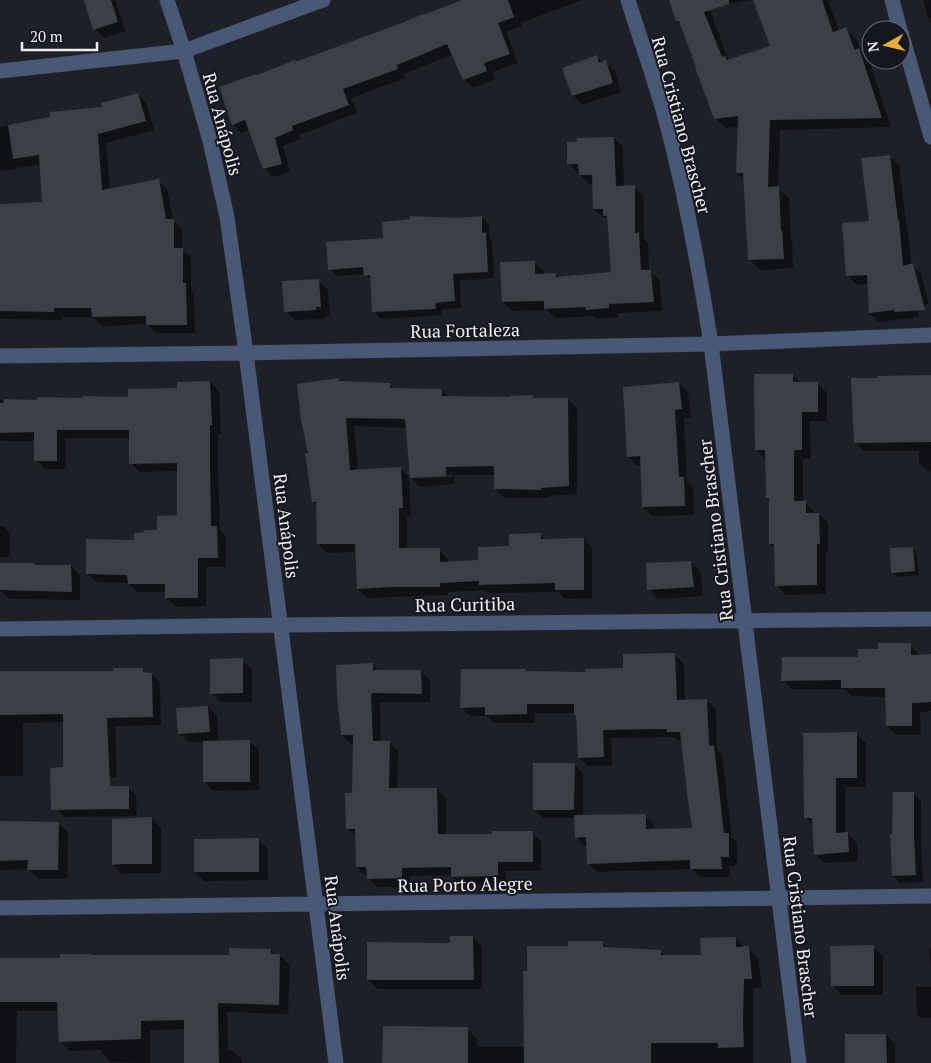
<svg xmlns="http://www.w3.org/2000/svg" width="931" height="1063" viewBox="0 0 931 1063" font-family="'PT Serif',serif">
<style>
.shadow{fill:#0007;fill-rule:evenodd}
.building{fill:#3b3f46}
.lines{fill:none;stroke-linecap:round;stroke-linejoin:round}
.minor{stroke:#485875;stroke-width:15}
.labels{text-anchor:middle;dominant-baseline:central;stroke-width:4;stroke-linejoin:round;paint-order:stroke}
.street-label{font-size:18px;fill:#eceef2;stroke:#14171d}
</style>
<rect width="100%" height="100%" fill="#1d2026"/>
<path class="shadow" d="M85,0H115L126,31L104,38L95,29Z
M465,0H582L521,23L522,26L506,32L518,63L492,72L495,79L473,88L464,79L453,54L404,74L406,78L351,98L357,113L299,135L301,139L283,146L290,172L273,177L264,168L250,130L242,133L233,124L256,76L294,61L296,63L424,17Z
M671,0H750L709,8L729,61L771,46L762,0H828L839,32L846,29L856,39L861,52L869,60L891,127L780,130L778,188L789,198L791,241L792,242L793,268L760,270L750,260L745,181L737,173L739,127L726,128L715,118L682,25L677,21Z
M924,0H931V24L929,18L927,15Z
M597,57L603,63L605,62L615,71L621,92L582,105L573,95Z
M138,94L146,103L154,130L106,143L110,190L158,181L167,189L173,219L182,229V250L191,258V289L194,293L195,333H156L147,324L102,326L93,317H62V320L0,319V205L43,203L41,164L0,171V127L104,108Z
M614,138L623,147L624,187H634L643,196L644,239L648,243L649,271L660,280L662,311L618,313V317L596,319L593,316L555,318L547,310L512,311L503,302L534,262L544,271V275L556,274L560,278L612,273L608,220L607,218H604L594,209V184H589L580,175V173H578L569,163Z
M889,156L899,165L907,230L908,231L911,265H912L921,274L929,304L917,307L919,317L879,322L870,313L868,284L857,285L848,276L871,222Z
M482,218L489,224V237L492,241L494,278L460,280L461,308L442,309V315L381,319L374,312L372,281L365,274L336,276L330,269L385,239L457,219Z
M318,280L328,290L330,316H325V319L295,320L285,311Z
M793,375L801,384L818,383L827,393V421H810L811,459H803V502H805L814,512V514H819L828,523V553H826V594L786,595L776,585V549L770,544V501L767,498L766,460L756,450Z
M339,380L341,382L389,384L395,390H442L449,397L511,398L533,397L536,399H568L577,408V494L549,496V498H504L495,489V475H454L455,484L420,487L411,478L407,428L354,426L358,470L401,469L409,477L411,516H407V549L439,550L448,559V563L480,561L540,534L546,540L584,539L592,548V598L565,599L558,592L489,593L485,590L448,592V595L367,598L358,589L357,552L327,553L318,544L317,506L313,502L310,455ZM453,474V477L417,479V477Z
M210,382L219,391L221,434H218V470L220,530L226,536V567H206V606L176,607L167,598V592H138L128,583L96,582L87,573L135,541L158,531L179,516L178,471L140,472L131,463L130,438H65L66,469H45L36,460L35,441H2L0,440V400L38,401L129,398L179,390Z
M679,383L688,392L691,418H684L687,482L693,488L694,515L652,516L643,507L642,465L637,466L628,456Z
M931,387V472L928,471L919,463V451H864L855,443Z
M0,526H3L10,533V557H0Z
M913,548L917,553L919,575L897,577L893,572Z
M691,562L700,571L703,596L658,599L649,589Z
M0,564H33L35,566H71L80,575V600L10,599L0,590Z
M910,645L919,654V656L931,655V711L920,712L921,735H896L887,726V697L852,696L844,689H792L783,680L860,658L880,651Z
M675,655L684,664L685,701L707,700L716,709L717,749L722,755L732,838L737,843V866H729L730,877H700L692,869L597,872L588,863L587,846H585L576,837V818H543L534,809L574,764L583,773V816H645L654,825V830L694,829L682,740H677L674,737L611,738L612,765L588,766L579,757L577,717L575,715V713H535V723H495L487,716H470L462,708L526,670L528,673H586L624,669Z
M242,660L252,669V702H221L211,693Z
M372,664L380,672L421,671L430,680V702H384L380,703L381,742L389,743L398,751L397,790L437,789L446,798V835H493L532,832L541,841V871H506V884L461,885L452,877V875L410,876V887H377L368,878V876H366L357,867L356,837L347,828L353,795L354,743L351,744L342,735Z
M142,669L147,674H152L160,683L161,725L115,726L117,777H73L65,722L23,723V776H0V671H5L6,672H114Z
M208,707L217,716L218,742L249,741L259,750V790L213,791L204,781V742H189L179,733Z
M856,734L866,743V787H845V834L847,833L857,843L858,861L824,863L815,854L814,826L805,817Z
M128,787L136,795L137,816L64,817L57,809Z
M914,794L921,801V843L923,882L900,883L893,876Z
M152,819L161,828V873H130L122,874L113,865Z
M0,823H58L68,832L67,879H38L28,869L0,870Z
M258,839L267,848L268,880L204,881L195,872Z
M473,937L482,947V989H378L368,980L451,944Z
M735,938L745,948H748L758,958L762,988H753V1063H384L467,1029L477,1039V1047H525L528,972L569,948L602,942L609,949L660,951L666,957H702Z
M873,947L883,956V995H841L832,985Z
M931,948V971L929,949Z
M271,950L276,955L280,956L290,965L288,1014L227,1012L228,1050H232L242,1060V1063H186L185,1029L150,1030V1063L111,1062L102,1053V1050L70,1051L60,1042L59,1011H17L16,1063H0V959H61L92,956H230Z
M916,987H931V1018H922L917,1014Z
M886,1035L895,1044V1063H846Z"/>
<path class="building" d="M84,0H111L118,22L93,30Z
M462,0H508L514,17L498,23L510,54L484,63L487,71L463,80L447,44L397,65L398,69L343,89L349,105L292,126L293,130L275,138L282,164L263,169L245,120L232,125L219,87L256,74L257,75L295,60V62L402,23L423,14V15Z
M669,0H729V4L704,12L722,57L725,56L727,60L770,46L753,0H822L833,32L846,27L855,50L859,48L882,118L770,120L768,187L779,186L781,231L782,230L784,259L748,260L743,173H736L738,116L714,119L695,67H696L679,21H676Z
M597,55L599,63L606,60L613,83L572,96L562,68Z
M138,93L146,121L98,134L102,190L159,179L166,219H174V248H183V283H186L187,325H146V316L92,317L91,308H54V312L0,311V204L42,202L39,155L13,159L8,125L50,117V112L102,107L101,103Z
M614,137L616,186L635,185V233L639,232L641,270H651L654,302L609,304V308L586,310L585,307L544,309V301L502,302L500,262L535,261V274L556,273V277L611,272L607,216H603V209H593L592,175H579L578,164H567V142H577L576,138Z
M890,155L898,220H899L903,266L913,263L925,310L895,312L894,310L869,313L867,275L846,276L842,223L869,221L861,158Z
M410,216L457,218L482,216V233L486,232L488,272L453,274L455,301L435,303L436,309L372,312L370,275L364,276L363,267L328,270L326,242L383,238L382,222L410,219Z
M319,279L321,307H316V310L284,312L282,281Z
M754,374H793V382H818V412H802V450H794V501H806V513H819L820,544H817V585L775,586L774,544H769V498H766L765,450H755Z
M931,375V442L854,443L851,378H878L877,376Z
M339,378V381L390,383V388L442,389V396L510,397V396L533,395V398H568L569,486L541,488V490L494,489V466L446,467V476L410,478L405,419L346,418L350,470L401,467L403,508H399V548H440V562L478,560V547L509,546V534L541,533V539L584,538V590H555V583L479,585V581L440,583V587H391L357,589L355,544H317L316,502H312L305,453H308L301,420L297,384Z
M210,381L212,425H210V460L211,526H217L218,558H198V598H165V584H128L127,575L86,574V539L134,540V533L144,532L145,530H157V516L177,515V463L129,464V430H57V461H34V432L0,433V403H3L4,399L37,400V397L83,398V396L128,397V389L177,388V382Z
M679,382L682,409L675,410L679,477H684L685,506L642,507L640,456L627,457L623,387Z
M913,547L915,571L891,573L890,548Z
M691,561L694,587L647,590L646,563Z
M0,563H34V565H71L72,592L0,590Z
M878,643H911V655L931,654V702L912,703V726H886L885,688H841V680L781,681L782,657H858V649H878Z
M675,653L677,700L707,699L709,746L714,745L724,833H729V857H721L722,869H690V860L587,864L586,837L575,838L574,815L646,814V829L692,828L688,801L680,732H667V729L603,730L604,757L578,758L576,715H574V704H527V714L485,715V707L460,708L461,669H526V671L585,672V669L623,668V654Z
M243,658V693L210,694V659Z
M373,663V670H421L422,694L374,693L371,694L373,741H390L389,788H437L438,834H492V831H533V862H498V876L451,877V867L402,868V878L367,879L366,867H356L355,829H346L345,793H352L353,735H341L337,695L336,665Z
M113,668H143V672L152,673L153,717L107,718L110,786H129V809L51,810L50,768L63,767V714L0,715V671H113Z
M208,706L210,732L178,734L176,708Z
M857,732V778H836V833L848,832L849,852L814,855L812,818H804L803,733Z
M250,740V782H203V741Z
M533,763H575L574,810H533Z
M893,792H914V835L916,875L892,876L890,834H892Z
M152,817V864H121L112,865V819Z
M0,821L59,822L58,870H27L28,860L0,861Z
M259,838V872H194V839Z
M450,936H473L474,980H367V942L450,943Z
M736,937V947L749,946L752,979H744L743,1024L744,1047L718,1048V1043H651V1063H524L523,971H527V946H568V941H603V947L661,950V955H701L700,938Z
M874,945V986H831L830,946Z
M229,948L271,949V954H280L279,1005L218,1003L219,1063H184V1020L141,1021V1039L59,1042L57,1002H0V958H60V954H91V955H229Z
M383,1026L468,1027V1063H382Z
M845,1034H886L887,1063H845Z"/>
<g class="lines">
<path class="minor" d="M167,0L184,51L210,141L227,217L246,353L336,1063
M628,0C640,39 654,77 665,117C685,191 699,268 711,344L799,1063
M892,0L900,30
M901,32L931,137
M0,71L184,51L323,0
M0,356L246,353L711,344L931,335
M0,629L281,625L931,619
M0,908L931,896"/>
</g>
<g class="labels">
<g class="street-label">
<text transform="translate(223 124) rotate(75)">Rua Anápolis</text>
<text transform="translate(682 125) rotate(75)">Rua Cristiano Brascher</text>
<text transform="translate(465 330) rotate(-1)">Rua Fortaleza</text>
<text transform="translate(287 526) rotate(83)">Rua Anápolis</text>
<text transform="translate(715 530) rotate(-97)">Rua Cristiano Brascher</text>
<text transform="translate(465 604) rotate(-1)">Rua Curitiba</text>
<text transform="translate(465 884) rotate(-1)">Rua Porto Alegre</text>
<text transform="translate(801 927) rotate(83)">Rua Cristiano Brascher</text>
<text transform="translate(338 928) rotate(83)">Rua Anápolis</text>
</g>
</g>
<g transform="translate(886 45) rotate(262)"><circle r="24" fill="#14171d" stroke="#6a6d72"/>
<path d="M0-4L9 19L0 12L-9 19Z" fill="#e5ad35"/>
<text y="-8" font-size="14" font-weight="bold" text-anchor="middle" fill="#eceef2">N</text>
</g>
<path d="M22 42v8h75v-8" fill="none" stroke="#eceef2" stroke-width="2.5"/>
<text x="30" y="42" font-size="15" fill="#eceef2" stroke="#14171d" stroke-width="4" paint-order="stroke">20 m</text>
</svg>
